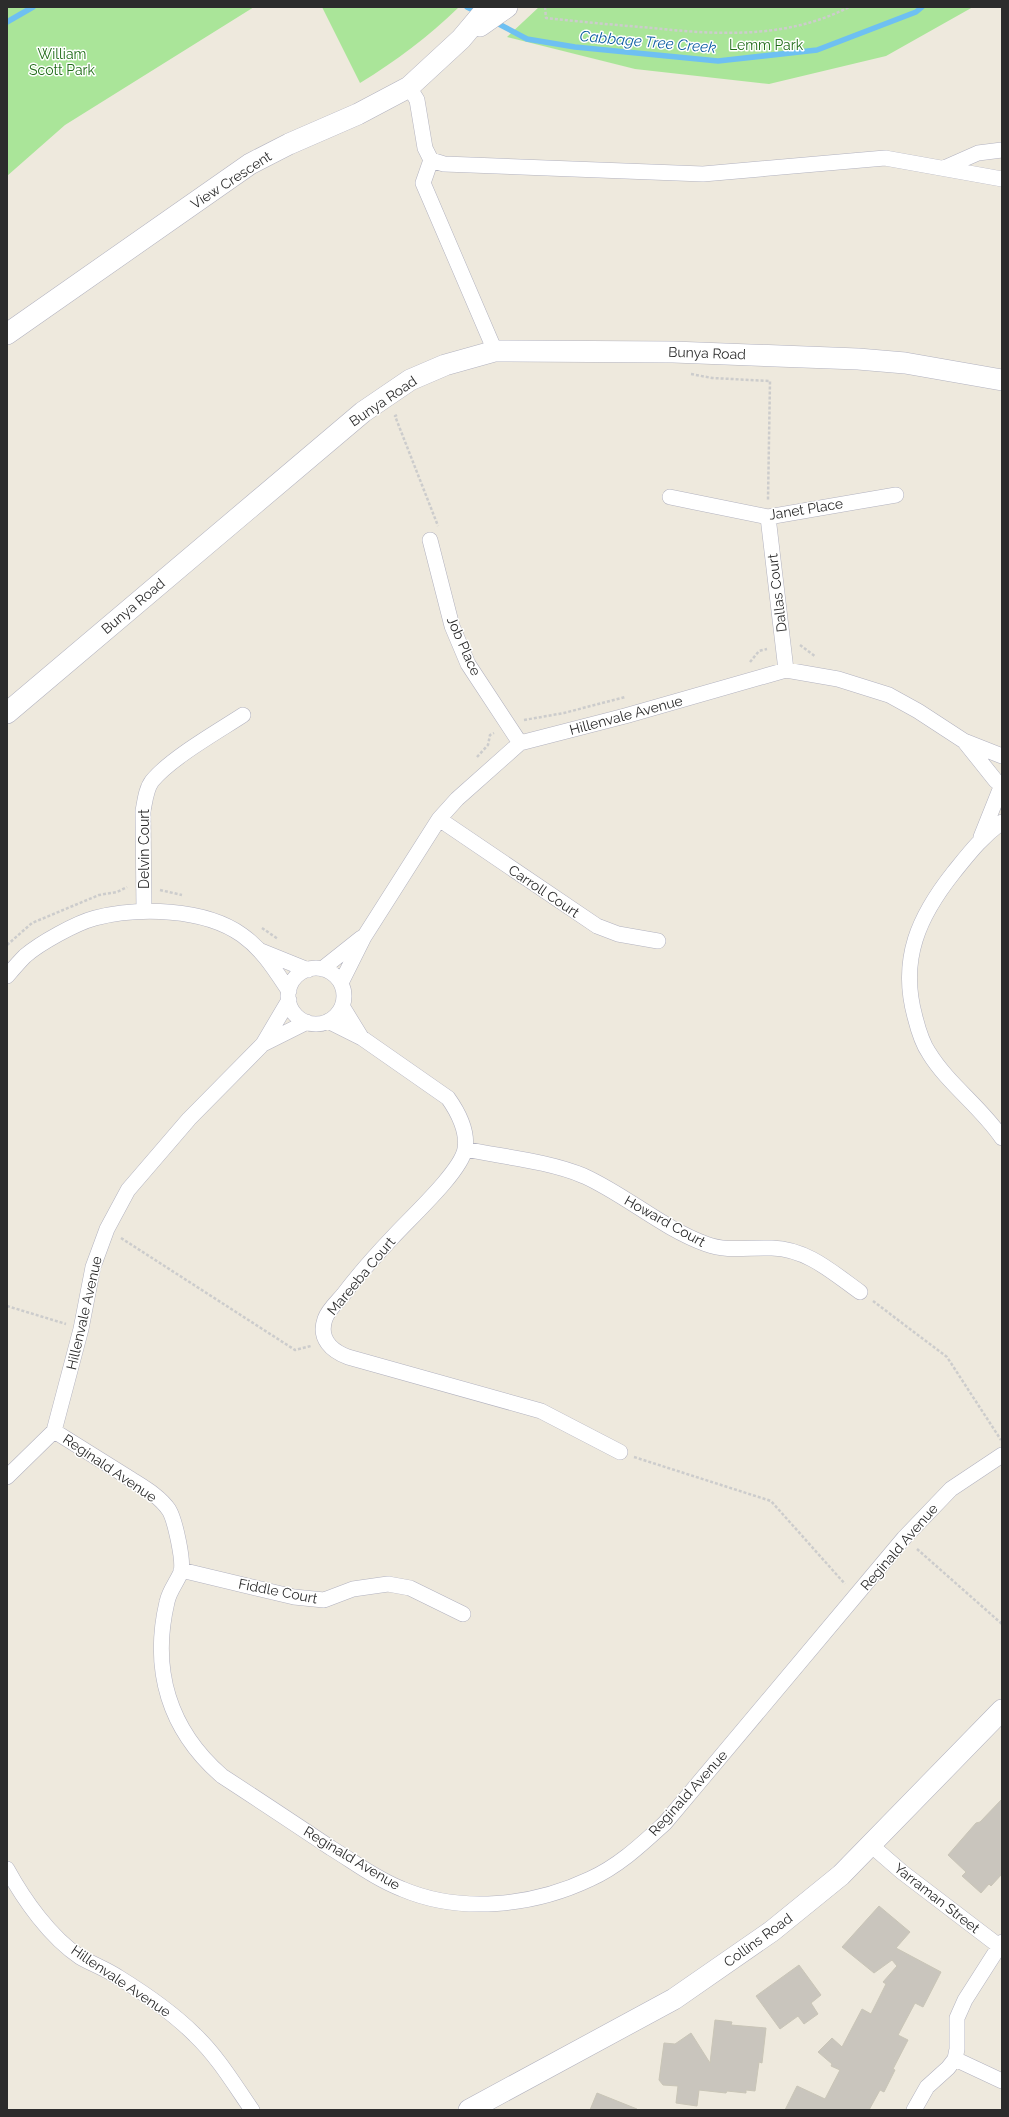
<svg xmlns="http://www.w3.org/2000/svg" width="1009" height="2117" viewBox="0 0 1009 2117" font-family="Raleway,sans-serif">
<style>
.green{fill:#aae599}
.lines{fill:none;stroke-linecap:round;stroke-linejoin:round}
.stream{stroke:#6ec0f2;stroke-width:5.5}
.building{fill:#c9c5bd;stroke:#c9c5b7}
.street-casing{stroke:#b2b2bf;stroke-width:16}
.secondary-casing{stroke:#b2b2bf;stroke-width:22}
.path{stroke:#ccc;stroke-width:2.5;stroke-dasharray:3 2;stroke-linecap:butt}
.street{stroke:#fff;stroke-width:15}
.secondary{stroke:#fff;stroke-width:21}
.labels{text-anchor:middle;dominant-baseline:central;stroke-width:3;stroke-linejoin:round;paint-order:stroke}
.park-label{font-size:14px;fill:#206c18;stroke:#fff}
.street-label{font-size:14px;fill:#2c2c2c;stroke:#fff}
.water-label{font-size:15px;font-style:italic;fill:#0a5ca1;stroke:#fff}
</style>
<rect width="100%" height="100%" fill="#eee9dd"/>
<path class="green" d="M7,7H254L65,125L7,176Z
M322,7H459C428,37 396,61 360,83Z
M539,7H973L886,56L769,84L635,69L507,37Z"/>
<g class="lines">
<path class="stream" d="M467,7L479,13
M7,22L33,7
M495,22L527,39L575,47L718,61L817,50L916,12L922,7"/>
</g>
<path class="building" d="M1002,1799V1874L991,1886L989,1884L981,1893L962,1876L966,1872L948,1855L976,1823L980,1822Z
M879,1906L910,1932L896,1948L941,1972L923,2007L915,2003L898,2035L908,2040L893,2069L895,2070L884,2092L880,2090L869,2110H785L797,2086L825,2099L840,2070L831,2066L832,2064L818,2052L832,2038L842,2047L862,2009L871,2014L886,1984L883,1982L897,1966L892,1960L874,1973L842,1947Z
M799,1965L821,1995L811,2003L818,2014L804,2024L798,2016L780,2029L756,1996Z
M715,2020L732,2022L731,2025L766,2028L762,2063L759,2062L755,2091L746,2090V2093L727,2091L726,2093L699,2090L697,2106L676,2103L678,2086L663,2085L659,2080L664,2043L675,2044L691,2033L710,2063Z
M597,2093L637,2109V2110H590Z"/>
<g class="lines">
<g class="street-casing">
<path id="street" d="M409,87L417,100L425,148L431,160L423,183L495,351
M431,160L444,164L703,174L885,158L1002,179
M944,168L978,153L1002,150
M670,497L768,517L896,495
M768,517L786,670
M430,540L452,626L468,664L520,743
M964,741L996,781
M439,819L597,926L618,934L658,941
M1002,822C981,838 971,851 954,872C919,916 899,959 915,1017C918,1029 922,1043 929,1053C948,1084 981,1107 1002,1138
M981,837L999,792
M144,911L143,811C145,801 146,789 152,781C171,758 217,732 243,715
M261,951L308,970
M288 996a28 28 0 1 1 56 0a28 28 0 1 1-56 0Z
M322,969L361,938
M7,976C13,969 19,962 25,956C40,943 76,923 95,918C139,907 204,908 242,935C263,950 275,970 289,991
M341,983L364,937L439,819L457,799L520,743L625,716L786,670L838,679L889,695L918,711L964,741L1002,756
M342,1006L361,1037
M328,1021L362,1038L448,1098C458,1112 468,1132 465,1149C461,1172 409,1219 392,1238C375,1256 358,1275 343,1295C337,1302 328,1310 325,1319C318,1339 332,1351 348,1357L541,1411L620,1452
M263,1044L307,1022
M465,1149C503,1157 548,1161 584,1176C626,1195 662,1228 706,1244C727,1252 749,1247 772,1248C807,1249 832,1272 860,1292
M54,1431C78,1446 102,1461 126,1476C141,1486 159,1495 169,1510C175,1520 184,1561 181,1572C177,1582 169,1591 167,1602C151,1670 169,1730 222,1776C259,1800 295,1824 331,1848C354,1862 376,1879 402,1889C461,1914 533,1906 590,1879C619,1866 642,1844 665,1823L904,1538L951,1489L1002,1455
M7,1477L54,1431L81,1329L93,1267L107,1229L128,1190L189,1119L263,1044L289,1000
M181,1570L294,1597L324,1600L353,1589L388,1584L410,1588L463,1614
M872,1846L902,1872L999,1946
M7,1869C24,1900 50,1937 80,1957C92,1964 106,1969 118,1977C144,1993 173,2013 195,2035C218,2057 234,2084 252,2110
M955,2059L1002,2081
M914,2110L927,2087L948,2068L955,2059L957,2049V2018L965,2000L1002,1942"/>
</g>
<g class="secondary-casing">
<path id="secondary" d="M480,26L507,7
M7,334L250,164L289,144L358,114L409,87L461,39L488,7
M7,713L363,412L410,380L445,365L495,351L673,352L858,359L905,363L1002,380
M469,2110L674,1999L772,1931L841,1875L1002,1710"/>
</g>
<path class="path" d="M545,7L546,18C581,22 617,25 652,28C719,35 787,39 849,7
M691,374L712,378L770,381L768,500
M397,415L395,416L438,526
M800,645L816,657
M750,662L759,651L767,649
M524,720L564,713L625,697
M477,757L488,745L490,735L494,733
M160,890L182,895
M262,928L278,939
M7,945L32,923L99,895L117,892L127,887
M121,1238L295,1350L311,1346
M873,1301L947,1357L1001,1440
M7,1306L66,1324
M634,1457L771,1501L845,1584
M917,1549L1002,1624"/>
<use href="#street" class="street"/>
<use href="#secondary" class="secondary"/>
</g>
<g class="labels">
<g class="park-label">
<text x="766" y="45">Lemm Park</text>
<text x="62" y="54">William<tspan x="62" dy="16">Scott Park</tspan></text>
</g>
<g class="street-label">
<text transform="translate(231 180) rotate(-33)">View Crescent</text>
<text transform="translate(707 353) rotate(2)">Bunya Road</text>
<text transform="translate(383 401) rotate(-34)">Bunya Road</text>
<text transform="translate(806 509) rotate(-9)">Janet Place</text>
<text transform="translate(777 593) rotate(-97)">Dallas Court</text>
<text transform="translate(133 606) rotate(-40)">Bunya Road</text>
<text transform="translate(464 646) rotate(66)">Job Place</text>
<text transform="translate(626 715) rotate(-15)">Hillenvale Avenue</text>
<text transform="translate(144 849) rotate(-90)">Delvin Court</text>
<text transform="translate(544 891) rotate(34)">Carroll Court</text>
<text transform="translate(665 1221) rotate(29)">Howard Court</text>
<text transform="translate(361 1276) rotate(-50)">Mareeba Court</text>
<text transform="translate(84 1313) rotate(-77)">Hillenvale Avenue</text>
<text transform="translate(110 1468) rotate(34)">Reginald Avenue</text>
<text transform="translate(899 1547) rotate(-49)">Reginald Avenue</text>
<text transform="translate(278 1591) rotate(11)">Fiddle Court</text>
<text transform="translate(688 1793) rotate(-48)">Reginald Avenue</text>
<text transform="translate(352 1858) rotate(31)">Reginald Avenue</text>
<text transform="translate(937 1898) rotate(38)">Yarraman Street</text>
<text transform="translate(758 1940) rotate(-36)">Collins Road</text>
<text transform="translate(121 1981) rotate(34)">Hillenvale Avenue</text>
</g>
<g class="water-label">
<text transform="translate(648 42) rotate(5)">Cabbage Tree Creek</text>
</g>
</g>
<rect width="1009" height="2117" fill="none" stroke="#2c2c2c" stroke-width="16"/>
</svg>
